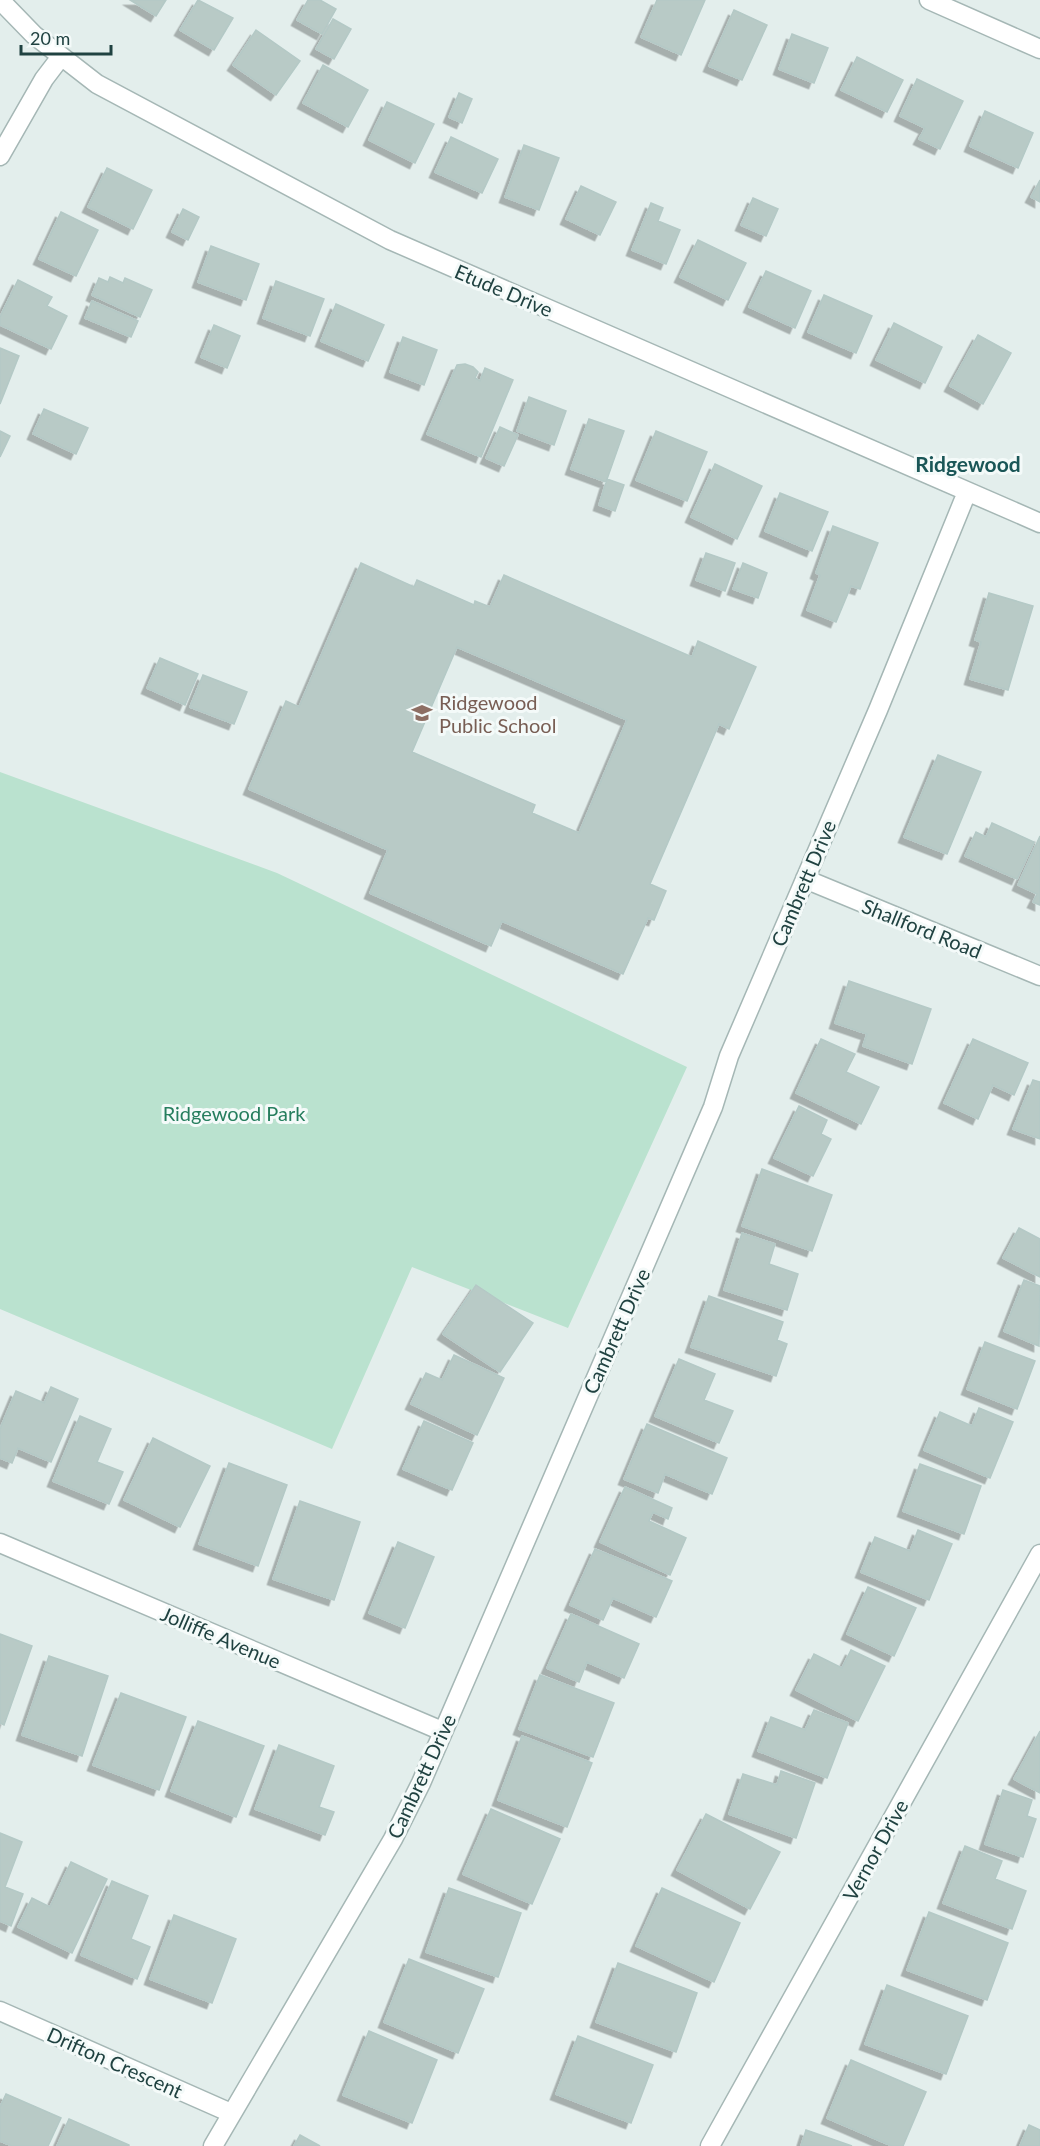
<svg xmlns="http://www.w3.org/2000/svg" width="1040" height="2146" viewBox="0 0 1040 2146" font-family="Lato,sans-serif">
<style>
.green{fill:#bae2cf}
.building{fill:#b8cac6;stroke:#b4c9c6;stroke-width:1.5;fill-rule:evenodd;filter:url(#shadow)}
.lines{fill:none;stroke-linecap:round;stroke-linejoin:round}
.minor-casing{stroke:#a5b7b5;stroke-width:21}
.minor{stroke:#fff;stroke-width:18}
.labels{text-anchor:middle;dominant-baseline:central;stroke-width:6;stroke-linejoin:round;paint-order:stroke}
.street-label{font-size:20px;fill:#204241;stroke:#f4faf9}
.education-label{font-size:20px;fill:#785e54;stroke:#f4faf9;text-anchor:start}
.park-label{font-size:20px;fill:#267e5e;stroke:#f4faf9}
.neighbourhood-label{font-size:21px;font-weight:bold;fill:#1a5657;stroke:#f4faf9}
</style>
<defs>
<filter id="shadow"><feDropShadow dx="-5.5" dy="5.5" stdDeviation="0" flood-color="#0004"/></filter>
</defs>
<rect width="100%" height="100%" fill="#e3eeec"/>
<path class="green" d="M0,772L277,873L687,1067L568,1328L412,1267L332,1449L0,1309Z"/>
<path class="building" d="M130,0H166L156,16Z
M198,0L233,18L214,50L180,30Z
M308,0H320L336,9L322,34L297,20Z
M657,0H705L681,55L641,37Z
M734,10L767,25L742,80L709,66Z
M333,19L351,29L334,59L316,49Z
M256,30L300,61L276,95L233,65Z
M792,34L828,48L814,83L779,69Z
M857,57L903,80L887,112L841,90Z
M323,65L368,90L348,127L303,103Z
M917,79L963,101L940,149L919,139L925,128L900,116Z
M459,93L472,99L462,123L449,117Z
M387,102L434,124L415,163L369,140Z
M985,111L1033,133L1018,168L970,146Z
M451,137L498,159L482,193L435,172Z
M524,145L559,158L539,210L505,197Z
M107,168L152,190L133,229L88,207Z
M1040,180V202L1031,197Z
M581,186L616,202L600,235L566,219Z
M753,198L778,209L766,236L741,225Z
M651,203L663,208L658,221L680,230L666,264L632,250Z
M183,209L199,217L188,240L172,232Z
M61,212L98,230L76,276L39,259Z
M698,240L746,263L728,300L680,277Z
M211,246L259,264L246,300L198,282Z
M766,271L811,291L795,328L749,307Z
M110,277L123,283L125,278L152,290L140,317L92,295L99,278L108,282Z
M18,280L52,297L47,306L67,316L51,349L0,325V317Z
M276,281L324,299L310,336L263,318Z
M824,295L872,316L856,353L808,332Z
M92,301L138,321L131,337L85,318Z
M336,304L384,325L368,361L321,341Z
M894,323L942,347L925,383L876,360Z
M214,325L240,336L227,368L201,357Z
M978,335L1011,353L983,404L950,386Z
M403,337L437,350L424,385L390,372Z
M0,348L19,356L0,404Z
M465,364L473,367L478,372L475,378L480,381L485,368L513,380L481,457L427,434L457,365Z
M529,397L566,411L554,445L517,431Z
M44,409L88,428L76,454L33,434Z
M589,419L624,431L606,482L571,469Z
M500,427L518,435L504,466L486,458Z
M0,431L10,436L0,457Z
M656,431L707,452L687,501L636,480Z
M715,464L762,486L737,539L691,517Z
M607,479L624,485L615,511L599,505Z
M780,493L828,512L812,551L765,531Z
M833,526L878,543L860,589L851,586L836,622L807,610L820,575L816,573Z
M706,553L735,563L725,591L696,580Z
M361,563L414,587L417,580L474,605L475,601L490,607L504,575L692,657L698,641L756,667L729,729L719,724L650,884L666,891L654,920L648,918L623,974L502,921L491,946L370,893L388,850L249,789L286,701L299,707ZM457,647L627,720L579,833L532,813L535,805L412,752Z
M743,563L767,573L758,598L733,589Z
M989,593L1033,606L1008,690L970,679L981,642L975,640Z
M160,658L198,674L185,705L147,688Z
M203,675L247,692L234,724L190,707Z
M938,755L981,772L947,854L904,837Z
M992,823L1034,842L1017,879L965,856L976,832L986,837Z
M1040,836V905L1033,902L1037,894L1018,885Z
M849,981L931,1009L912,1064L863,1046L867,1034L835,1023Z
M821,1039L855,1054L846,1072L879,1087L861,1124L796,1093Z
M973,1039L1028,1063L1014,1095L993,1085L978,1119L944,1103Z
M1033,1080L1040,1082V1139L1013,1129Z
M799,1106L827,1120L821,1134L831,1139L813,1176L774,1158Z
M762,1169L832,1195L812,1251L742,1226Z
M1019,1228L1040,1239V1277L1003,1258Z
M742,1233L775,1244L769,1264L798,1274L787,1310L724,1290Z
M1024,1280L1040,1286L1039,1346L1004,1331Z
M476,1285L533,1323L500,1372L443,1334Z
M709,1296L783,1322L777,1340L787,1344L776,1376L691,1347Z
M985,1342L1035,1361L1017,1409L967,1389Z
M454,1355L504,1378L477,1435L411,1404L426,1373L442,1380Z
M679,1359L715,1374L704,1400L733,1411L719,1443L655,1416Z
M51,1387L78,1399L51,1462L18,1448L12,1463L0,1458V1429L16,1391L44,1403Z
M979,1408L1013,1422L990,1478L924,1450L940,1412L972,1426Z
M80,1416L111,1429L97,1462L123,1472L109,1504L53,1481Z
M424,1421L473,1443L452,1490L403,1469Z
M647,1424L727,1458L712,1494L665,1474L658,1493L624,1479Z
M153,1438L210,1466L180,1527L124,1500Z
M229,1463L287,1485L258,1566L199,1544Z
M920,1464L981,1486L964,1534L903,1511Z
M625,1487L672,1508L668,1519L653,1512L649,1521L686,1538L670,1575L600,1542Z
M300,1501L360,1522L334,1600L273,1579Z
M918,1530L952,1544L929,1600L861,1572L875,1537L910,1551Z
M398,1542L434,1557L405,1628L369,1613Z
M595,1549L672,1581L656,1617L613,1598L603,1620L570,1605Z
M868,1587L916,1608L894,1656L847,1634Z
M571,1614L639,1644L624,1678L587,1662L579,1682L547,1668Z
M0,1634L32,1646L4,1725L0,1723Z
M851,1650L885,1666L858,1721L796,1690L814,1654L842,1668Z
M49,1656L108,1676L82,1756L22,1735Z
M540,1675L614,1703L593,1757L519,1729Z
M121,1693L186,1717L159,1790L93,1765Z
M814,1710L848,1723L827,1778L758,1751L771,1717L805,1730Z
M198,1721L264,1746L236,1817L171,1791Z
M1040,1731V1793L1014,1779Z
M522,1736L592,1763L567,1827L498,1800Z
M279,1745L334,1766L319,1807L334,1812L325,1835L255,1809Z
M781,1771L815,1783L796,1838L729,1814L743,1774L777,1785Z
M1003,1790L1032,1800L1027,1816L1036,1819L1023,1857L985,1844Z
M491,1809L560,1839L532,1904L463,1874Z
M706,1814L780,1852L750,1909L677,1870Z
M0,1833L22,1842L5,1887L23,1894L11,1926L0,1921Z
M965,1846L1002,1861L995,1879L1026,1891L1012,1929L943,1903Z
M71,1862L107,1879L72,1953L18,1927L32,1898L50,1907Z
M112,1881L148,1896L131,1939L150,1947L137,1979L81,1955Z
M449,1888L521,1913L498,1977L426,1952Z
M662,1888L740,1923L714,1982L636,1946Z
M929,1912L1008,1943L987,2000L907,1970Z
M174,1915L236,1939L212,2003L150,1979Z
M409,1959L484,1989L458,2053L384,2022Z
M618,1963L697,1993L676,2052L596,2022Z
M887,1985L968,2016L946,2074L865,2044Z
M369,2031L437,2060L412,2123L343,2095Z
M578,2036L653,2065L631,2123L556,2094Z
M851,2060L926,2092L903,2146H892L827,2118Z
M6,2094L61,2118L48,2146H12L0,2141V2107Z
M69,2119L129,2145V2146H57Z
M1029,2125L1040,2130V2146H1020Z
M806,2130L852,2146H801Z
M300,2135L320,2146H294Z"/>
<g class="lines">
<g class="minor-casing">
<path id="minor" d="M0,0L34,35L97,84L390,240L1040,523
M929,0L1040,49
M0,156L44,79L60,58
M805,879L1040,976
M0,1543L442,1731
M0,2011L231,2113
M213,2146L393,1839L421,1783L713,1107L729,1056L878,710L967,492
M710,2146L1040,1554"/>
</g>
<use href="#minor" class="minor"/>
</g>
<defs>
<g id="school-bare" transform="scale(1.62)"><path d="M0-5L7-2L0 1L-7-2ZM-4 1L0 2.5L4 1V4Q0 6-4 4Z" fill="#8d6e63" stroke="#f4faf9" stroke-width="2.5" paint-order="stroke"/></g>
</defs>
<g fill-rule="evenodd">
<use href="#school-bare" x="422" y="713"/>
</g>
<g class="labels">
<g class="street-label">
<text transform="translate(504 290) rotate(23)">Etude Drive</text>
<text transform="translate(803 883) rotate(-67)">Cambrett Drive</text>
<text transform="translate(922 928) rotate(22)">Shallford Road</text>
<text transform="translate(616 1331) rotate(-66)">Cambrett Drive</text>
<text transform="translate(221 1637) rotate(23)">Jolliffe Avenue</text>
<text transform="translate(421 1776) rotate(-65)">Cambrett Drive</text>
<text transform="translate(875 1850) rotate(-61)">Vernor Drive</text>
<text transform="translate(115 2062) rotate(24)">Drifton Crescent</text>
</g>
<g class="education-label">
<text x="439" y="702">Ridgewood<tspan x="439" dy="23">Public School</tspan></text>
</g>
<g class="park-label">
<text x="234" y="1113">Ridgewood Park</text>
</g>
<g class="neighbourhood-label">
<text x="968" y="463">Ridgewood</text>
</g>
</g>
<path d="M21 45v9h90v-9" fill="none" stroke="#204241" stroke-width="3"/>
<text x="30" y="45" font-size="18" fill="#204241" stroke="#f4faf9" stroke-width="4.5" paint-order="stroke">20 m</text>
</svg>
